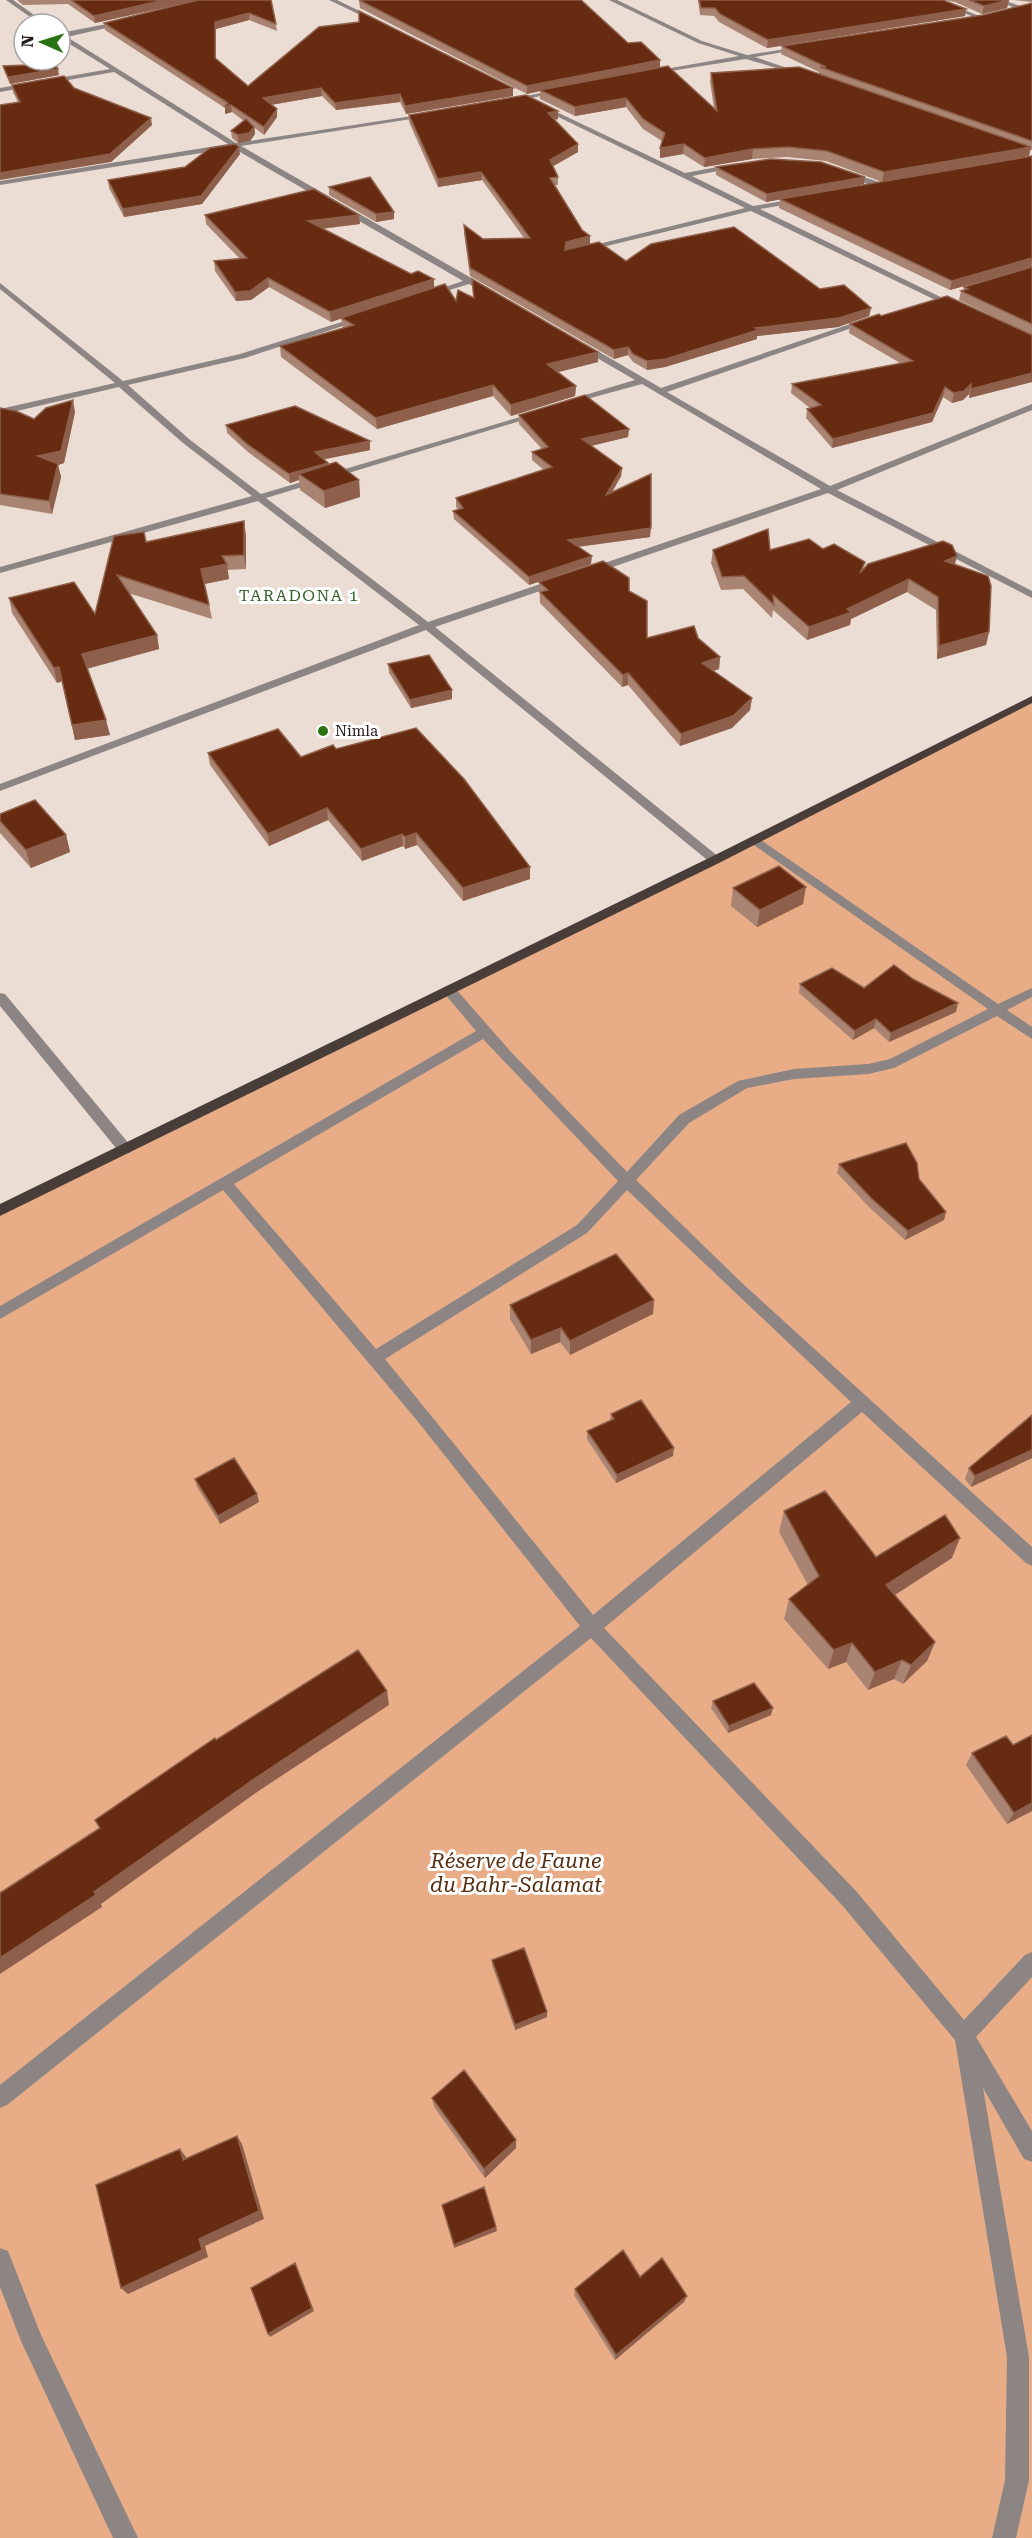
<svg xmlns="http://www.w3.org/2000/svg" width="1032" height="2538" viewBox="0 0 1032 2538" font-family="'Roboto Serif',serif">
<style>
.green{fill:#e8ac87}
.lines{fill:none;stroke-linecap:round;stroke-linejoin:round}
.minor{fill:#8d8583;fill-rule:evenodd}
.major{fill:#493d39;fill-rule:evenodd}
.wall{fill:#a98472}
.shaded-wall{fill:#8e604b}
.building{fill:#662b10;stroke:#8e604b;stroke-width:1.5}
.poi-dot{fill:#2a7213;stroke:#fff;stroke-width:2}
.labels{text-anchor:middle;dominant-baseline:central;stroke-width:6;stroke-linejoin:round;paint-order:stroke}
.far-poi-label{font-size:15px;fill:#241e1b;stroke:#fff;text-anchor:start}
.far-neighbourhood-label{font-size:16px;letter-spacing:1.5px;fill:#356229;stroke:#fff}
.near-park-label{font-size:21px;font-style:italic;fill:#582e10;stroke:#fff}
</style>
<rect width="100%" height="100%" fill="#ecddd4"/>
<path class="green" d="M1032,699V2538H0V1209Z"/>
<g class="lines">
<path class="minor" d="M6,0H13L47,24H40Z
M329,0H337L380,21L375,22Z
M609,0H617L702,41L747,55L804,46L802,49L755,57L808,75L803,76L746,59L652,74L654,71L739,56L698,43Z
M994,0H1003L1032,10V14Z
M946,4H950L984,18L979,19L946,6Z
M122,21L124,24L67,37L236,143L432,113L430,116L241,146L473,279L493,291V295H487L469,284L427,297V293L463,281L233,148L0,185V181L228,144L114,72L0,92V88L110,69L60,38V33Z
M560,89L562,92L510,102L507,100Z
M540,106H544L685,173L739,163V167L692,176L753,206L801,198V202L760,209L959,306L952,308L751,211L582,252V248L745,208L540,108Z
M846,171L882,183L883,185L876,187L843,175Z
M0,283L123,381L240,354L364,315V319L245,358L128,385L189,439L261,494L540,411V415L266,498L428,622L552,580H560V584L435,627L719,857V863H711L426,630L0,791V784L419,625L258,501L0,573V567L252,496L183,443L119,387L0,415V409L115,383L0,289Z
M865,319L872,321L667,392L830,486L1032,404V410L837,490L1032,591V598L828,493L595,573H587V569L821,489L642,384L565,405V401L635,380L578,347V343H584L661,388Z
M755,836L998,1004L1032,988V997L1007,1010L1032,1027V1039L997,1016L894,1068L868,1074L794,1079L747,1088L689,1123L636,1180L742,1283L1032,1547V1566L1026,1563L862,1412L604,1628L856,1891L964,2020L1025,1955L1032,1952V1977L976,2037L1032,2131V2162L1024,2159L983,2088L1029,2357V2480L1016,2538H992L1005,2480L1007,2357L955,2040L842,1905L591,1638L7,2105L0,2108V2085L580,1626L415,1418L223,1190L0,1319V1306L476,1031L444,993L442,990L444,987H454L511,1052L627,1172L679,1115L738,1081L794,1069L868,1064L890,1059L988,1009L751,843V837ZM483,1039L618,1181L577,1225L376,1349L234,1184ZM627,1190L851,1402L593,1615L385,1359L587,1233Z
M0,993L5,994L130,1145L132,1149L130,1153H120L0,1006Z
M0,2248L8,2251L41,2335L138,2538H113L21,2341L0,2287Z"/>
<path class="major" d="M1032,696V703L719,863L0,1216V1204L711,857Z"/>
</g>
<path class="wall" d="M17,0H198L95,23L68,4L23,5Z
M271,0L277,31L249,20L216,29V59L248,86L513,96L406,114L400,102L336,110L322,96L271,105L277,109V117L264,135L255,128V134L250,141L238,143L232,138L231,131L244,121L232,112L225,114V108L105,30L104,23Z
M359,0L628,43L714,108L710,82L711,73L819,74V72L781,54L782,46L983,15L1032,3V150H1030L1029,156L882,182L826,161L787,157L752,159L704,167L683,154L660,158L662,141L643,129L626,107L575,116L540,99V91L527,94L360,8Z
M698,0H943L966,9L965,16L767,48L719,22L714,16L700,15Z
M945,0H1009L1007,8L982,14L955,2Z
M1014,0H1032V2Z
M3,66L59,75L10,84L5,73Z
M12,85L74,88L152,125L111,162L18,102L13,92Z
M558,111V119L555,120L578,144V152L553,166L558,177V185H555L582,230L590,236V244L626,261L820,289L871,308L869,316L838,327L757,336V339L665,367L647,370L633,362L628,355L614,359L470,276L464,233V225L483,239L524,238L482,180L438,187L409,122V115Z
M240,154L202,204L124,217L109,188L108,180L185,167Z
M1032,156V335L959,300L961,291H963L964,287L1031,267L950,290L779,208L780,199Z
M716,167L865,177L864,184L766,202L716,175Z
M329,187L394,219L376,222L329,195Z
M205,215H359L360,224L322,229L434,287L456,301L473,297L472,279L598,352V362L558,372L576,386L575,396L511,416L493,396L377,429L281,357L280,346L343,328L341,318L331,322L269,287L251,300L236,301L215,271L214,261L240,259L206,224Z
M881,316L1032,335V382L969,398V394L963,400L952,403L943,397L932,422L832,448L806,418L807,409L810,408L791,393L792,384L900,363L849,333L850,324Z
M0,408L34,419L75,412L64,463L58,465L61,477L52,514L0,505Z
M519,415L629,429L628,437L591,446L622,468L621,476L612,492L650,537L578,547L591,564L529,585L454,519L453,511L458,509L456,507V498L544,470L532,460V452L542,449L519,424Z
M226,425L370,441V450L323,459L328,463V465L359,480L360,497L325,508L300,490L299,480L290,483L248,452L227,433Z
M246,535V569L227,570L229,579L205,584L212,619L128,593L157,635L159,649L87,669L110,735L75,740L62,681L57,683L12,613L9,598L95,614L114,536L146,542Z
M823,549L864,569L955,565L989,632L986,645L937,659L936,610L907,592L851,619L850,625L807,640L773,610L772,618L743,589L721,590L711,563L713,550Z
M539,582L629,591L647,638H698L720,657L719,669L713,671L752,698L750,710L732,728L680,746L628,685L622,687L540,603Z
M388,664L452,690V699L411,708L389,673Z
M336,749L530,879L463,901L417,845L405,849L403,846L362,861L328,820L269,846L210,765L208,753L301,757Z
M0,814L66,835L70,852L31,868L0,833Z
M733,888L803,904L757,927L731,906Z
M913,979L956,1012L889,1042L874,1028L853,1040L799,993L800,984L864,988Z
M839,1164L919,1179L946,1212L944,1220L905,1240L869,1207L837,1173Z
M654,1300L653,1314L570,1355L560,1342L531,1354L510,1319V1305Z
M611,1414L673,1456L616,1483L587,1439V1431L610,1420Z
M1032,1415V1458L971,1487L965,1479L969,1468Z
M195,1479L257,1494L259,1502L220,1524L197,1487Z
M784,1511L876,1557L952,1558L895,1595L935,1642L927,1661L903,1684L894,1679L868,1690L846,1662L828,1669L784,1619L789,1599L808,1585L779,1532Z
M713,1701L771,1715L728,1733L711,1708Z
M1032,1735V1811L1007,1824L966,1765L972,1753L1013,1745Z
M492,1960L547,2012V2017L515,2030L492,1965Z
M432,2098L516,2148L485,2178L434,2107Z
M640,2277L684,2302L615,2360L574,2295L575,2289Z"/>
<path class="shaded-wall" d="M164,0H198L95,23L94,16Z
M1009,0L1007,8L982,14L984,6Z
M966,9L965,16L767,48L768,40Z
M249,13V20L216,29V66L215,58V22Z
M660,60V68L540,90V91L527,94V86Z
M58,69L59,75L10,84L8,77Z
M321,88L322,96L264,106L263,98Z
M513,88V96L406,114L405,106Z
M400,94V102L336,110L335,103Z
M626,98V107L575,116V107Z
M231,105L232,112L225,114V106Z
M277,109V117L264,135V127Z
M558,111V119L548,121V113Z
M151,118L152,125L111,162L0,180V173Z
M254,127L255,134L250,141L238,143V135Z
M578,144V152L550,168V160Z
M684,144L683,154L660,158V148Z
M239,147L240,154L202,204L124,217L123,209Z
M1031,147L1029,156L882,182L884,172Z
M753,149L752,159L704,167L705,158Z
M481,172L482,180L438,187V179Z
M865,177L864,184L766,202L767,194Z
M394,212V219L376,222V214Z
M359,215L360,224L309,230L308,221Z
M590,236V244L565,258L566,242Z
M1032,258L1031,267L950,290L952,281Z
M268,278L269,287L251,300L236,301L235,292Z
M434,279V288L331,322L330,312Z
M871,308L869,316L838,327L757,336V339L665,367L647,370V361L755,328Z
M628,347V355L614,359V350Z
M598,352V362L547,375V364Z
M1032,373V382L969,398L971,389Z
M971,384L969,394L963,400L952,403L954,393Z
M493,385V396L377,429L376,418Z
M576,386L575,396L511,416V405Z
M945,387L943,397L932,422L832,448L833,439Z
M73,400L75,412L64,463L58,465L61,477L52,514L38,456Z
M629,429L628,437L582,448V439Z
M370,441V450L316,461L315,452Z
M328,463L329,471L299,474V480L290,483L289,474Z
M622,468L621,476L606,503V495Z
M359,480L360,497L325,508L324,491Z
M244,521L246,535V569L244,555Z
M651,528L650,537L568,548V540Z
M592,556L591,564L529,585V577Z
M957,556L954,568L945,561Z
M227,564L229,579L204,584L201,569Z
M909,579L907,592L851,619L850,625L807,640L809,627Z
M989,632L986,645L937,659L939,646Z
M157,635L159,649L85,669L82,654Z
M720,657L719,669L701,675L702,663Z
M59,667L62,681L57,683L54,668Z
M628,673V685L622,687L623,675Z
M452,690V699L411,708L410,700Z
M752,698L750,710L732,728L680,746L681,734Z
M106,720L110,735L75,740L72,725Z
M327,808L328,820L269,846L268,834Z
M416,833L417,845L405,849V837Z
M402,834L403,846L362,861L361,849Z
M66,835L70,852L31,868L26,850Z
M530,867V879L463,901V888Z
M806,887L803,904L757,927L760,910Z
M958,1003L956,1012L889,1042L891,1033Z
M876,1019L874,1028L853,1040L855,1031Z
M946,1212L944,1220L905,1240L908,1231Z
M654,1300L653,1314L570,1355V1341Z
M561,1328L560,1342L531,1354V1340Z
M674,1448L673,1456L616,1483L617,1475Z
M1032,1450V1458L971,1487L975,1476Z
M257,1494L259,1502L220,1524L218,1516Z
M960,1538L952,1558L879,1605L886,1585Z
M935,1642L927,1661L903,1684L911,1665Z
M852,1643L846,1662L828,1669L834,1650Z
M902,1660L894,1679L868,1690L875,1672Z
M387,1691L389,1705L260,1790L101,1904L102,1907L0,1974V1958L257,1777Z
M773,1708L771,1715L728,1733L729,1726Z
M1032,1803V1811L1007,1824L1014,1813Z
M547,2012V2017L515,2030V2025Z
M237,2136L242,2144L264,2219L205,2246L208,2257L128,2294L121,2288L199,2239Z
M516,2140V2148L485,2178L484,2169Z
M180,2149L186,2157L189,2168L183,2160Z
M496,2227L497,2231L454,2248V2245Z
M295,2263L314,2311L270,2337L268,2334Z
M687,2296L684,2302L615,2360L616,2355Z"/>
<path class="building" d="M71,0H164L94,16Z
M198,0H271L276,24L249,13L215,22V58L248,86L319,27L359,22V11L513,88L405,106L400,94L335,103L321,88L263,98L277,109L264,127L231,105L225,106L228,103L104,23Z
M359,0H581L628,43L641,42L660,60L527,86Z
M699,0H943L966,9L768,40L720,14L715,8H701Z
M969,0H1009L984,6Z
M1032,3V141L820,67H826L782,46L983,15Z
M55,64L58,69L8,77L3,66Z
M668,66L717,111L711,73L799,67L1031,147L884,172L827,151L788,147L753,149L705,158L684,144L660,148L665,133L643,119L626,98L575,107L540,90Z
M64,76L74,88L151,118L110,154L0,173V105L20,102L12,85Z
M526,95L558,111L548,113L578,144L550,160L558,177L550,178L582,230L590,236L566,242L565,250L599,242L626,261L651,244L734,227L820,289L844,285L871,308L839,318L755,328L758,330L666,359L647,361L633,354L628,347L614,350L470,268L464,225L483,239L530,238L481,172L438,179L409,115Z
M246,119L254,127L249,133L238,135L231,131Z
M235,144L239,147L201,196L123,209L108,180L185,167L210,148Z
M1032,156V258L952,281L780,199Z
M771,159L821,162L865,177L767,194L716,167Z
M370,177L394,212L376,214L329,187Z
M314,189L359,215L308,221L411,274L418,271L434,279L330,312L268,278L250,291L235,292L214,261L247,258L205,215Z
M1032,267V324L961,291L968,289L964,287Z
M472,279L598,352L547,364L576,386L511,405L493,385L376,418L280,346L354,325L341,318L445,284L456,301L458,290L474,298Z
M947,296L1032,335V373L971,389V384L964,391L954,393L945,387L933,413L833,439L807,409L821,405L792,384L913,361L850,324L879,314L881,316Z
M585,395L629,429L582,439L622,468L606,495L651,474V528L568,540L592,556L529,577L453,511L463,508L456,498L552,467L532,452L548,447L519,415Z
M73,400L61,451L38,456L58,464L49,501L0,494V408L16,411L34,419L46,408Z
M295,406L370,441L315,452L328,463L289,474L247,444L226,425Z
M336,462L359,480L324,491L299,474Z
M244,521V555L222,556L227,564L201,569L209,605L117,575L157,635L82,654L106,720L72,725L59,667L54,668L9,598L74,582L95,614L114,536L144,532L146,542Z
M768,529L770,550L809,539L823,549L834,544L865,562L860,573L868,564L943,541L952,545L957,556L945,561L988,576L991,586L989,632L939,646L938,597L909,579L847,609L852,612L809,627L773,595L774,605L744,576L722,577L713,550Z
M603,561L629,578V591L647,601V638L694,626L698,638L720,657L702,663L752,698L733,716L681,734L628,673L623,675L540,592L548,590L539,582Z
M429,655L452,690L410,700L388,664Z
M416,728L464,779L530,867L463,888L416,833L405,837L402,834L361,849L327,808L268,834L208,753L278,729L301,757L333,745L336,749Z
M35,800L66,835L26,850L0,821V814Z
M779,866L806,887L760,910L733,888Z
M894,965L913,979L958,1003L891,1033L876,1019L855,1031L800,984L832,968L864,988Z
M906,1143L917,1163L919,1179L946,1212L908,1231L871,1198L839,1164Z
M616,1254L654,1300L570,1341L561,1328L531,1340L510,1305Z
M641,1400L674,1448L617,1475L587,1431L614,1419L611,1414Z
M1032,1415V1450L975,1476L969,1468Z
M234,1458L257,1494L218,1516L195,1479Z
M825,1491L876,1557L945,1515L960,1538L886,1585L935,1642L911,1665L902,1660L875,1672L852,1643L834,1650L789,1599L819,1576L784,1511Z
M358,1650L387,1691L257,1777L94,1892L96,1895L0,1958V1893L100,1828L95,1820L215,1738L216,1740Z
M754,1683L773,1708L729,1726L713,1701Z
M1032,1735V1803L1014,1813L972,1753L1006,1736L1013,1745Z
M524,1948L547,2012L515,2025L492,1960Z
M464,2070L516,2140L484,2169L432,2098Z
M237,2136L259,2211L199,2239L202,2250L121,2288L96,2185L180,2149L183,2160Z
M484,2187L496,2227L454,2245L442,2205Z
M623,2250L640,2277L662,2258L687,2296L616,2355L575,2289Z
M295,2263L312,2308L268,2334L251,2288Z"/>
<circle class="poi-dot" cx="323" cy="731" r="6"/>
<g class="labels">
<g class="far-poi-label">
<text x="335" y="731">Nimla</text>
</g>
<g class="far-neighbourhood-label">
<text x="299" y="595">TARADONA 1</text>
</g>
<g class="near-park-label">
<text x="516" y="1861">Réserve de Faune<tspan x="516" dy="24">du Bahr-Salamat</tspan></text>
</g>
</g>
<g transform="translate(42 42) rotate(273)"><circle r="28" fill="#ffffff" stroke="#a7a5a4" stroke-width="1.5"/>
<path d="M0-4.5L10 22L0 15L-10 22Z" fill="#2a7213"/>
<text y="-9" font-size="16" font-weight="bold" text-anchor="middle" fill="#241e1b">N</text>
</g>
</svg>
